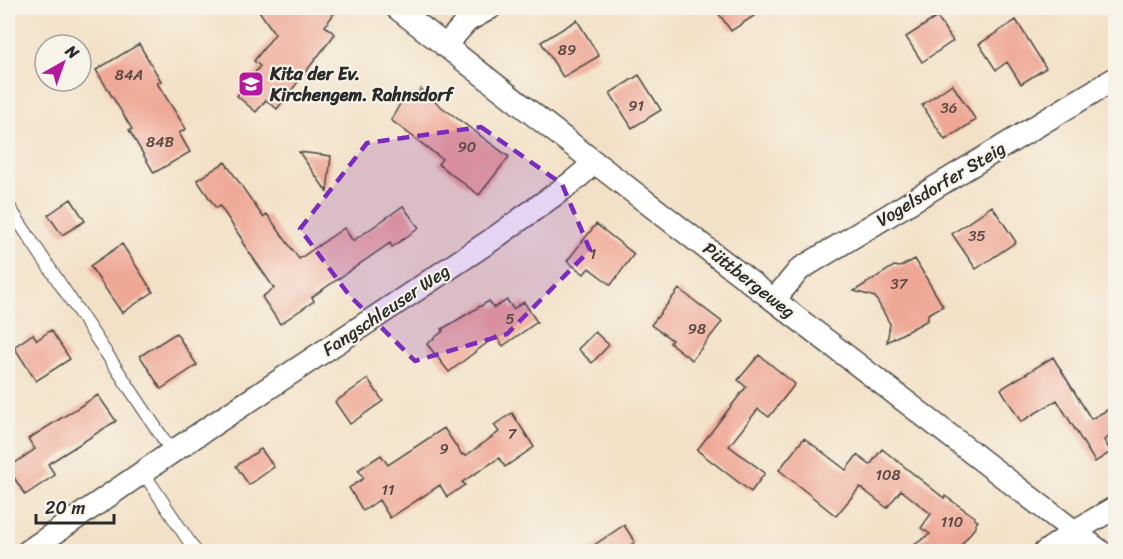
<svg xmlns="http://www.w3.org/2000/svg" width="1123" height="559" viewBox="0 0 1123 559" font-family="Sriracha,sans-serif">
<style>
.building{fill:#efa795}
.lines{fill:none;stroke-linecap:round;stroke-linejoin:round}
.lane-casing{stroke:#494642;stroke-width:14}
.street-casing{stroke:#494642;stroke-width:25}
.lane{stroke:#fff;stroke-width:12}
.street{stroke:#fff;stroke-width:22}
.marked{fill:#7b2cbf;fill-opacity:0.2;stroke:#7b2cbf;stroke-width:4.5;stroke-dasharray:12 8;stroke-linejoin:round}
.labels{text-anchor:middle;dominant-baseline:central;stroke-width:4.5;stroke-linejoin:round;paint-order:stroke}
.number-label{font-size:15px;fill:#5c4a46}
.poi-label{font-size:18px;font-weight:bold;fill:#2b2b2b;stroke:#f7f3e8;text-anchor:start}
.street-label{font-size:18px;fill:#2b2b2b;stroke:#f7f3e8}
</style>
<rect width="100%" height="100%" fill="#f7f3e8"/>
<filter id="ink" filterUnits="userSpaceOnUse"><feTurbulence type="fractalNoise" baseFrequency=".0167" numOctaves="2"/><feDisplacementMap in="SourceGraphic" scale="12" xChannelSelector="R" yChannelSelector="G"/><feConvolveMatrix kernelMatrix="1 2 1 2 8 2 1 2 1" color-interpolation-filters="sRGB"/></filter>
<filter id="wash" filterUnits="userSpaceOnUse"><feTurbulence type="fractalNoise" baseFrequency=".008" numOctaves="4" result="noise"/><feDisplacementMap in="SourceGraphic" scale="24" xChannelSelector="R" yChannelSelector="G"/><feGaussianBlur stdDeviation="1.35" result="paint"/><feColorMatrix in="noise" values="0 0 0 0 0 0 0 0 0 0 0 0 0 0 0 0 0 1.4 0 .05"/><feComposite in="paint" operator="in"/></filter>
<g filter="url(#wash)">
<rect width="100%" height="100%" fill="#f3e1c7"/>
<g id="blocks">
<path class="building" d="M257,8H338L325,26L335,34L277,109L266,100L256,112L237,96L260,66L254,61L275,34Z
M715,8H766L731,31Z
M937,17L953,41L922,62L906,37Z
M577,20L599,56L563,77L541,42Z
M1016,20L1046,68L1021,84L1007,62L996,70L979,44Z
M139,44L161,81L157,83L186,129L179,133L190,152L154,173L129,130L132,129L96,70Z
M639,75L661,110L632,128L610,93Z
M952,84L976,120L945,140L922,105Z
M421,89L436,101L435,102L509,157L479,195L438,164L442,159L391,120L401,102L403,103L411,93L415,96Z
M299,152L331,156L327,192Z
M225,162L263,217L267,214L299,259L344,228L353,241L403,206L419,228L392,247L390,243L312,297L314,301L280,324L262,297L274,288L242,242L243,241L220,206L216,208L197,180Z
M71,199L85,221L62,235L48,215Z
M992,206L1016,242L976,269L952,234Z
M596,224L634,254L611,285L589,268L584,274L567,261Z
M122,244L153,292L122,313L90,266Z
M915,259L943,306L928,314V320L887,342L890,324L875,297L854,291L894,266L900,267Z
M679,289L722,322L692,360L670,343L672,340L651,325Z
M507,300L513,309L524,302L537,322L503,346L496,336L449,372L427,344L443,331L442,329L489,301L494,308Z
M51,330L70,359L36,381L14,347L33,334L37,340Z
M595,332L609,345L592,363L578,349Z
M176,333L197,365L161,389L140,356Z
M759,355L795,384L769,417L758,409L729,446L765,473L751,492L697,450L746,387L738,380Z
M1053,357L1091,419L1116,405V433L1104,440L1111,452L1095,462L1057,400L1021,422L1001,389Z
M368,379L383,401L350,424L335,402Z
M98,395L116,421L48,464L55,475L25,495L8,468L35,449L28,439Z
M512,413L534,447L505,467L499,458L462,482L465,485L447,497L440,485L390,518L379,500L363,511L349,488L364,478L358,470L381,455L388,465L444,428L462,455L463,454L465,456L499,432L494,425Z
M804,438L846,470L857,455L870,465L882,449L944,498L945,496L975,517L974,519L978,521L975,525L976,526L956,552H904L930,534L921,528L931,514L901,490L887,508L860,487L836,516L779,470Z
M261,449L274,467L249,485L236,466Z
M624,525L635,542L620,552H584Z"/>
</g>
</g>
<g filter="url(#ink)">
<use href="#blocks" fill-opacity="0" stroke="#494642" stroke-width="1.5"/>
<g class="lines">
<g class="lane-casing">
<path id="lane" d="M9,207L172,452
M143,472L196,552"/>
</g>
<g class="street-casing">
<path id="street" d="M397,8L593,161L1101,552
M445,46L467,21L490,8
M774,300L800,269L1116,78
M27,552L172,452L493,239L571,183L584,172L593,161
M1045,552L1075,531L1116,507"/>
</g>
<use href="#lane" class="lane"/>
<use href="#street" class="street"/>
</g>
</g>
<path class="marked" d="M481,127L562,184L590,250L507,334L415,361L349,295L300,229L367,143Z"/>
<defs>
<g id="school-square" transform="scale(1.35)"><rect x="-9" y="-9" width="18" height="18" rx="4" fill="#b5179e" stroke="#f7f3e8"/><path d="M0-5L7-2L0 1L-7-2ZM-4 1L0 2.5L4 1V4Q0 6-4 4Z" fill="#fff"/></g>
</defs>
<g fill-rule="evenodd">
<use href="#school-square" x="251" y="84"/>
</g>
<g class="labels">
<g class="number-label">
<text x="567" y="50">89</text>
<text x="129" y="75">84A</text>
<text x="636" y="106">91</text>
<text x="949" y="108">36</text>
<text x="160" y="142">84B</text>
<text x="467" y="147">90</text>
<text x="977" y="236">35</text>
<text x="593" y="254">1</text>
<text x="899" y="284">37</text>
<text x="510" y="319">5</text>
<text x="697" y="329">98</text>
<text x="512" y="434">7</text>
<text x="444" y="449">9</text>
<text x="888" y="475">108</text>
<text x="388" y="490">11</text>
<text x="952" y="522">110</text>
</g>
<g class="poi-label">
<text x="270" y="74">Kita der Ev.<tspan x="270" dy="21">Kirchengem. Rahnsdorf</tspan></text>
</g>
<g class="street-label">
<text transform="translate(941 184) rotate(-31)">Vogelsdorfer Steig</text>
<text transform="translate(749 280) rotate(38)">Püttbergeweg</text>
<text transform="translate(386 310) rotate(-34)">Fangschleuser Weg</text>
</g>
</g>
<rect width="1123" height="559" fill="none" stroke="#f7f3e8" stroke-width="30"/>
<g transform="translate(63 63) rotate(40)"><circle r="28" fill="#f7f3e8" stroke="#a5a39c" stroke-width="1.5"/>
<path d="M0-4.5L10 22L0 15L-10 22Z" fill="#b5179e"/>
<text y="-9" font-size="16" font-weight="bold" text-anchor="middle" fill="#2b2b2b">N</text>
</g>
<path d="M36 514v9h78v-9" fill="none" stroke="#2b2b2b" stroke-width="3"/>
<text x="45" y="514" font-size="18" fill="#2b2b2b" stroke="#f7f3e8" stroke-width="4.5" paint-order="stroke">20 m</text>
</svg>
